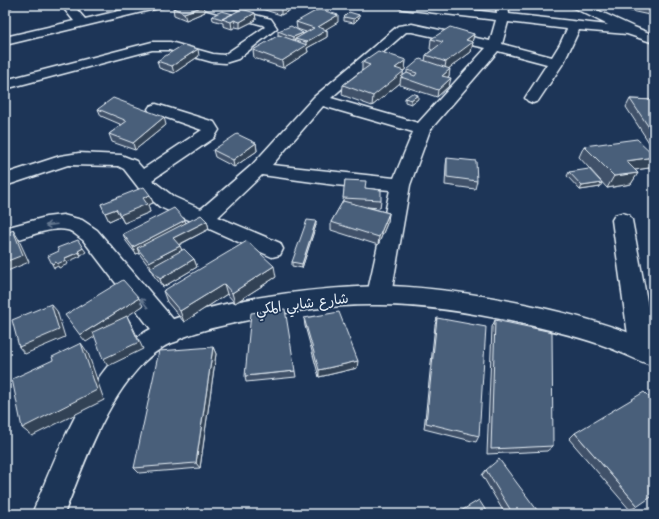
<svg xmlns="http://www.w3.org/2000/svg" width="659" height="519" viewBox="0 0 659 519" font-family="Mali,'Playpen Sans Arabic',sans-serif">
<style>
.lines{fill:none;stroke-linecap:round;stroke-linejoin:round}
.minor-casing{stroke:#e8f1f8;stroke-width:3}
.major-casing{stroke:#e8f1f8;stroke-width:3}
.minor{fill:#1d3557;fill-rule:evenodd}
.major{fill:#1d3557;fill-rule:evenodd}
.wall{fill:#3f5169;stroke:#e8f1f8}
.shaded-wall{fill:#334255;stroke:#e8f1f8}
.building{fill:#495e7a;stroke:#e8f1f8}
.oneway{stroke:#64778f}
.labels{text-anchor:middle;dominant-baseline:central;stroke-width:3.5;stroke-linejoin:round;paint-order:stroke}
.street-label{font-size:14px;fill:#e8f1f8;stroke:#1d3557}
</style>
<rect width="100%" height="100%" fill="#1d3557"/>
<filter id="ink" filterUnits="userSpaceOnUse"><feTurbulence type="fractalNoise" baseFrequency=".025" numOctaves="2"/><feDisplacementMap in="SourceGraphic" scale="8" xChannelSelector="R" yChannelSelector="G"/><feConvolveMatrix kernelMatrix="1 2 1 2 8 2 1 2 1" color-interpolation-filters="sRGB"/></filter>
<g filter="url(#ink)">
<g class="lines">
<g class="minor-casing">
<path id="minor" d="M5,5H13L11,7L5,9Z
M61,5H73L85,19L144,5H165L163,7L5,45V37L74,21Z
M195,5H215L271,19L277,28L238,59L225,63L212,62L169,50H152L5,89V80L152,42H170L213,54L224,55L265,27L263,25L197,7Z
M397,5H432L497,13L496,5H508L509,14L608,25L572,7L570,5H586L634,27L654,35V43L627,34L579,30L564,62L538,101L533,103L528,101L525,98L547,64L498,51L430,130L410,185L391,295L387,302L379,304L371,302L367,295L390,190L335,185L262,175L218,217L280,243L283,249L280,255L272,257L160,207L141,191L124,169L118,166L68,165L5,186V174L60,156L79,153L121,155L136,161L143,169L202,130L150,112L148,109L150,106L156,104L214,122L219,130L214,138L152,180L174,197L201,209L252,165L314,97L398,26L412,24L490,41L496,20L403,9L399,7ZM508,22L567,29L560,44L552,57L502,44ZM406,32H412L486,48L418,123L331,98ZM323,106L413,132L394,178L272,165Z
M622,213L629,215L632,220L654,339V353L652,357L643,360L634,357L630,349L612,220L615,215Z
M63,215L82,220L97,230L178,325L181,333L178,341L169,344L160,341L83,240C78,237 73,231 67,230C51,226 21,239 5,244V228L46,217Z"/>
</g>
<g class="major-casing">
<path id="major" d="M390,286C438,288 483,295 529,305C571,314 614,325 654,343V366C635,360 618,350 599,344C573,335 546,329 520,323C470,312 421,304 370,305C328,305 285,312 244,321C210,328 170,336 144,362C104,403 85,462 64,514H32C55,458 81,389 126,346C174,300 325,286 390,286Z"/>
</g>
<use href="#minor" class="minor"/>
<use href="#major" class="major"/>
</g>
<path class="wall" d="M255,5H296V7L281,15L255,7Z
M628,5H654V16L626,10Z
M173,8L205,12L186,20L174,15Z
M255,13L256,20L240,28L235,27L232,29L223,26V23L213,20L212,16L233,14Z
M359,15V18L354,23L344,21V17Z
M296,22H338L325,29L327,30V37L307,48L308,52L283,68L254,58L253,50L283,37L278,35V31L303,33V34L306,32L297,29Z
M474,34L472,42H473L471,52L449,68V76L447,77L449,86L437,97L400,85V83L372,106L342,95L343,85L362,70V62L406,60L405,70L403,71V76L407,73V70L425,61L426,55L432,50L430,49L431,39Z
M199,56L174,73L159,68L157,61Z
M405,98L418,99L411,104L405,102Z
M630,99L654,100V144H650L626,107Z
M98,109L166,125L135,150L112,142L109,134L122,125L101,116Z
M256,143L257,151L234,167L215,157L213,150Z
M584,146L649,168L635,170L638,173L631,184L607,188L579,157Z
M447,158L477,181L475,189L445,185L446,165Z
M569,172L600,187L580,190L567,176Z
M345,180L365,188L381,200L380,208L367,207L389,213L388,221L378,245L331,230V222L343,201Z
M150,195L153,203L148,205L150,212L124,223L120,216L109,221L101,204Z
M207,221L209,229L179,245L182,250L194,259L197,267L163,287L154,276L150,268L141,256L139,253L136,254L126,241L123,234L186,223Z
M316,225L302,268L292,266V262Z
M276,277L235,303L227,294L184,322L167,302L163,291Z
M304,318L357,368L319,377L305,326Z
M437,318L479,436L476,442L424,429L435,325Z
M495,320L553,446L547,451L487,454L492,327Z
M213,347L216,354L200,468L139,473L134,468Z
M295,371L296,377L246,382L245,376Z
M575,433L638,506L630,510L569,439Z
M486,470L540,514H505L482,475Z"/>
<path class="shaded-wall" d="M287,5H296V7L281,15V8Z
M204,6L205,12L186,20L184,13Z
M255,13L256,20L240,28V22Z
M338,15V22L318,34V27Z
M359,15V18L354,23V19Z
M234,20L235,27L232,29L231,22Z
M327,30V37L307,48L308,52L283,68L282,61L306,45V42Z
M303,33V36L295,39V40L293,41V37Z
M474,34L472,43L473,42L471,52L444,72L446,62L466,40Z
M198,49L199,56L174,73L172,66Z
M406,60L405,70L403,71V78L401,77L400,83L372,106L373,96L395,68Z
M450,69L449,76L441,83L442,76Z
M451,78L449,86L437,97L438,90Z
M418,95V99L411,104V100Z
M164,117L166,125L135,150L133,143Z
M256,143L257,151L234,167L233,160Z
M654,157V160L649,168L620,172L626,161Z
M638,173L631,184L607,188L614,176Z
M602,183L600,187L580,190L582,186Z
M150,195L153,203L148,205L150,212L124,223L120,215L143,198Z
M116,209L120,216L109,221L105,213Z
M389,213L388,221L378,245L379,237Z
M185,220L187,228L137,248L139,253L136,254L133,247Z
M207,221L209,229L176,246L173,238Z
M316,221V225L302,268V264Z
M13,230L18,238L29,262L5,272V262Z
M180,246L183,253L152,270L149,262Z
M83,248L86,252L81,255L78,251Z
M79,252L81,256L67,262L68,264L59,268L58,266L54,268L52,264Z
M194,259L197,267L163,287L160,279Z
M274,266L276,277L235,303L232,293Z
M224,284L227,294L184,322L180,311Z
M139,298L143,306L86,342L80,335Z
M51,304L57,311L65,337L25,354L19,347Z
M127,316L131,323L143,349L108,366L103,359Z
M81,343L88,353L104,400L32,436L22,428Z
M213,347L216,354L200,468L196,463Z
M358,361L357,368L319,377V370Z"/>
<path class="building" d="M182,5H202L204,6L184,13L173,8Z
M270,5H287L281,8Z
M636,5H654V8Z
M242,9L255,13L240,22L234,20L231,22L222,19Z
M319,9L338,15L318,27L327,30L306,42L295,39L314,28L296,22Z
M222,11L233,14L222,19L212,16Z
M349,12L359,15L354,19L344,17Z
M291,26L303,33L293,37L278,31Z
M450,27L474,34L466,40L473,42L446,62L426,55L443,42L431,39Z
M279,35L307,45L282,61L253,50Z
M183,45L198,49L172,66L157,61Z
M378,51L406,60L395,68L404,71L373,96L343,85L370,65L362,62Z
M420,59L450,69L442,76L451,78L438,90L401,77L407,73L415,76L417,73L407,70Z
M412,93L418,95L411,100L405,98Z
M113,98L164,117L133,143L109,134L127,121L98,109Z
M630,99L654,100V135Z
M237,134L256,143L233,160L213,150Z
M637,139L654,155V157L626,161L638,173L614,176L584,146Z
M447,158L476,161L477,181L447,177Z
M589,169L602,183L582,186L569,172Z
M345,180L366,181L365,188L381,190V200L343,198Z
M144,187L150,195L143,198L147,204L120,215L116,209L105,213L101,204Z
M343,201L389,213L379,237L331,222Z
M174,208L185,220L133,247L123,234Z
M201,215L207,221L173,238L180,246L149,262L137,248Z
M307,220L316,221L302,264L292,262Z
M13,230L23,255L5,262V234Z
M78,240L83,248L78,251L79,252L65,258L66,260L57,264L56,262L52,264L48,256L59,251L57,248Z
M247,241L274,266L232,293L224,284L180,311L163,291Z
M184,249L194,259L160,279L150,268Z
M123,280L139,298L80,335L65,315Z
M51,304L59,330L19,347L12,320Z
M285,309L295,371L245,376L251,313Z
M339,312L358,361L319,370L304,318Z
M127,316L139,342L103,359L93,332Z
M437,318L486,327L479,436L426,423Z
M495,320L552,332L553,446L491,449Z
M81,343L97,390L22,428L12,379L53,360L52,357Z
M213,347L196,463L134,468L159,351Z
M644,392L654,402V495L638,506L575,433Z
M499,459L540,514H513L486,470Z
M479,500L488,514H456Z"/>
<defs><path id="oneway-shaft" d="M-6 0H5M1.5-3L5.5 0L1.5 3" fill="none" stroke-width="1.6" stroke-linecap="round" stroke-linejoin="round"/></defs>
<g class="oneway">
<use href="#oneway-shaft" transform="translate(51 225) rotate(173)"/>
<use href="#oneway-shaft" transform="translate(144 303) rotate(-129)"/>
</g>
</g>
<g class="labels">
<g class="street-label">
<text transform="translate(302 303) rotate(-7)">شارع شابي المكي</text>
</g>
</g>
<rect width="659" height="519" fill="none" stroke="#1d3557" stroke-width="20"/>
<rect x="10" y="10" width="639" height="499" fill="none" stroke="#e8f1f8" stroke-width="1.5" filter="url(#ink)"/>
</svg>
